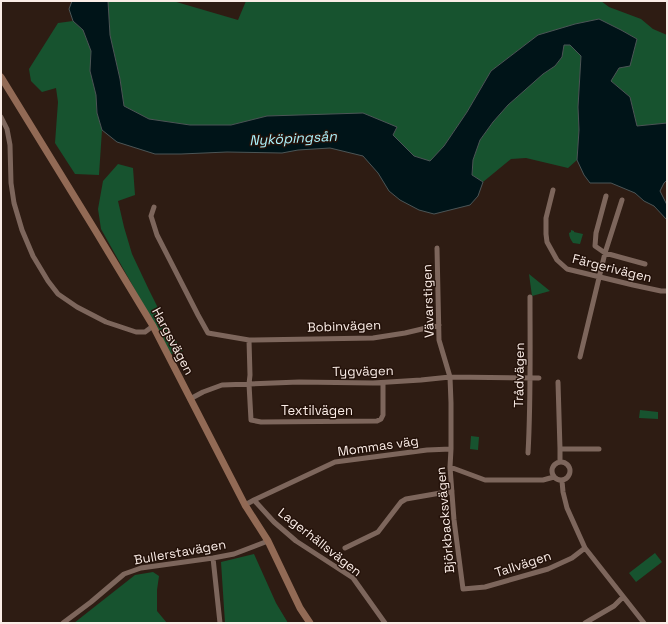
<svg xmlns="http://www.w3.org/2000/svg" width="668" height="624" viewBox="0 0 668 624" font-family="'Space Grotesk',sans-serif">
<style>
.green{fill:#17532f}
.water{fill:#001418;stroke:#4b5556}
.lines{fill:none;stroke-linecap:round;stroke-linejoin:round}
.street{stroke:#7d665c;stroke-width:5}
.secondary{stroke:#926a55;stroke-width:7}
.labels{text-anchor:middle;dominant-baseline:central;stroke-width:3;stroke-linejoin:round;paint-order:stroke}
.street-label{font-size:13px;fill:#faece6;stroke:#24120a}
.water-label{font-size:14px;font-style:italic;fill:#aaf1fb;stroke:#24120a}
</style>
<rect width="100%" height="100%" fill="#2e1c13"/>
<path class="green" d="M108,1H173L238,20L246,1H432L433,2L447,1H601L609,7L641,19L653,29L667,35V123L637,126L630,97L611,81L637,39L621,30L598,19L538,35L491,71L467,112L444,146L430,162L414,156L393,135L397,127L267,116L231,125H190L149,119L124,106L120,79L110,35Z
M73,21L83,30L91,51L90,71L96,95L97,113L102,130L99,175L75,174L55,143L58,102L56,88L42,92L31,81L29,69L58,23Z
M564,45H570L581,56L578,107L579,130L577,160L568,168L526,158L511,159L483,182L472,175L473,160L480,140L493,122L508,105L524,90L543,74L555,66L562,57Z
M118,164L133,168L135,195L118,201L124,227L132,254L149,290L170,332L183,351L177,352L171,354L101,229L98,209L103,181Z
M571,230L574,231V232L583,234L580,244L573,243C571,240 569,237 569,233L571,232Z
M529,274L550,291L532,296Z
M640,410L658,412V419L639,418Z
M471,436L479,437L478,450L470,449Z
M655,553L662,562L636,582L629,573Z
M254,554L276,603L288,623H225L221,562Z
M153,572L159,576L157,590V611L167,623H74L135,575Z"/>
<path class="water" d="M72,1H108L110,35L120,79L124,106L149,119L190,125H231L267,116L363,113L397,127L393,135L414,156L430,161L444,146L467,112L491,71L538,35L575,24L599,19L621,30L637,39L630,66L619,68L611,81L630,97L637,126L667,123V180L664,183L660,191L667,205V220L654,206L644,201L635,193L611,183H590L584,175L577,160L579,130L578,107L581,56L570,45H564L562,57L555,66L543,74L525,90L508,105L493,122L480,140L473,160L472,175L483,182L478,196L470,205L434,214L419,210L400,200L389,191L378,173L363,156L330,148L298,150L282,153L227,152L181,154H155L117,142L102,130L97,113L96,95L90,71L91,51L83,30L73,21L69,9Z"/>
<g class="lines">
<path class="street" d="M1,117L7,129L10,145L11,183L14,203L22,230L33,256L48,281L58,294L77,307L106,322L136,332H145L153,326
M553,190L546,218V234L547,242L557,260L567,269L633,285L661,291H667
M606,196L596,233L595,246L605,253L645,264
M154,207L151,216L157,235L198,315L208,333L249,340L373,338L405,333L439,325
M437,248L439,340L450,377L451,403V449L450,467L454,520L463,589L485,587L548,569L572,558L585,548
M249,340L250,375L249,384L251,420L261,422L377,421L381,419L383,415V383
M580,357L605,253L622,200
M558,382L560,449H599
M190,399L203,392L222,385L299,382L373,383L421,380L450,377L539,378
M560,449V462
M528,453C531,401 530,349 530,297
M552 471a9 9 0 1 1 18 0a9 9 0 1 1-18 0Z
M450,467L485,480H543L554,477
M562,481L563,492L567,508L585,548L644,623
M254,500L274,522L296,541L353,578L385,623
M245,505L254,500L335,462L427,450L451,449
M345,548L378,532L401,502L406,499L452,491
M213,558L220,623
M63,623L91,602L124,574L141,568L213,558L234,554L268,541
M585,623L614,606L623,597"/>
<path class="secondary" d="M1,77L95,230L153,326L245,505L268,541L300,608L310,623"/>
</g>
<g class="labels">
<g class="street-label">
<text transform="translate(612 268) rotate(14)">Färgerivägen</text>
<text transform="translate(428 301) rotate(-92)">Vävarstigen</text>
<text transform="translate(344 326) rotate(-2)">Bobinvägen</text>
<text transform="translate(173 341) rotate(62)">Hargsvägen</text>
<text transform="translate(363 371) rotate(-1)">Tygvägen</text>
<text transform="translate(519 375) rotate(-89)">Trådvägen</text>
<text x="317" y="410">Textilvägen</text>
<text transform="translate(378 446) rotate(-8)">Mommas väg</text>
<text transform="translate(445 520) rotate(-95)">Björkbacksvägen</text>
<text transform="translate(320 542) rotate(38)">Lagerhällsvägen</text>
<text transform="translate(180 552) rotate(-10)">Bullerstavägen</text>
<text transform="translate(523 564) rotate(-18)">Tallvägen</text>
</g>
<g class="water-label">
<text transform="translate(293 138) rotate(-3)">Nyköpingsån</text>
</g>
</g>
<rect width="668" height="624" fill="none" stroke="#faece6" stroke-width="4"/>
</svg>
